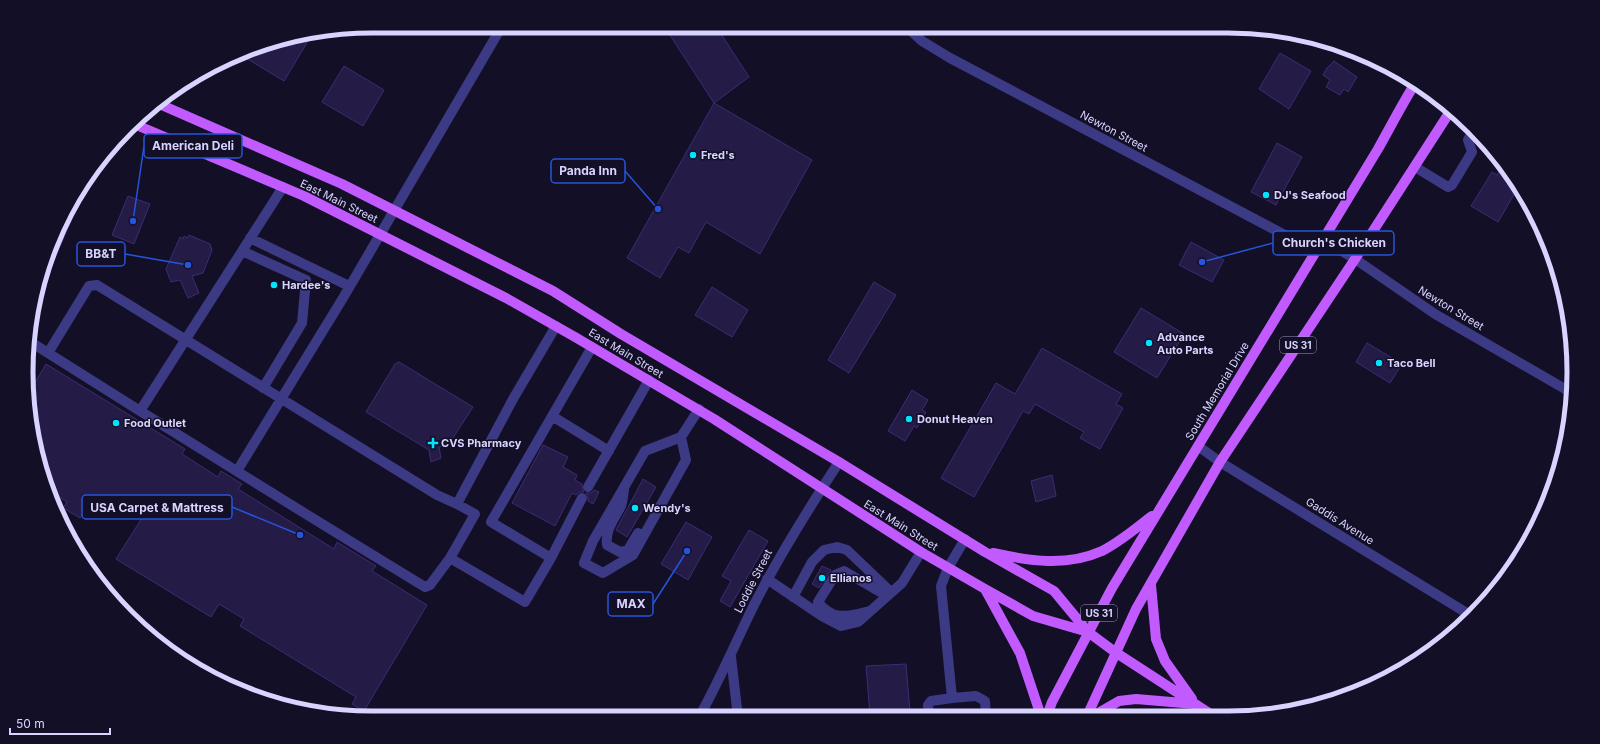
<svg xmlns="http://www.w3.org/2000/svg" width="1600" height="744" viewBox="0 0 1600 744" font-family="Inter,sans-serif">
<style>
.building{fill:#241b47;stroke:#3b2d73}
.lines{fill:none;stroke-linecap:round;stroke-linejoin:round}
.minor{stroke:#3d3a85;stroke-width:10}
.major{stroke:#c25bff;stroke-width:10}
.poi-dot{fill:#00e5ff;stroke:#130f26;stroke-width:1.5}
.labels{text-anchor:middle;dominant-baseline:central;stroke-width:3;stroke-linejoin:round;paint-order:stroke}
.shield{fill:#130f26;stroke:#9e99be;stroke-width:1}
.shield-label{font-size:10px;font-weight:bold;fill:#d9d4ff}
.street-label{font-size:11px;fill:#d9d4ff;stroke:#130f26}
.poi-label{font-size:11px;font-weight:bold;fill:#d9d4ff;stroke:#130f26;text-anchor:start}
.rim{fill:none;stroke:#d9d4ff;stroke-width:5}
.leader{fill:none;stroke:#2655da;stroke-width:1.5}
.callout-dot{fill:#2655da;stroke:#130f26;stroke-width:1.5}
.callout{fill:#130f26;stroke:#2655da;stroke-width:1.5}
.callout-label{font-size:12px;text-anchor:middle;font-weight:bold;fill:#d9d4ff}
</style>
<rect width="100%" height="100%" fill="#130f26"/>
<path class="building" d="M664,26H716L749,77L714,103Z
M311,36L284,81L239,54L256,46L266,52L271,43Z
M1280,53L1311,71L1289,109L1259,89Z
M1334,61L1357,77L1348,92L1344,89L1340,95L1326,87L1330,80L1323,75L1327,68Z
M344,66L384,90L363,126L322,102Z
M714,103L812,160L760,254L706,222L689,253L678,247L660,278L627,258Z
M1277,143L1302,157L1276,205L1251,192Z
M1503,164L1519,186L1498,222L1471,206L1492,172L1497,175Z
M128,196L150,204L134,244L112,235Z
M189,235L210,244L212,250L203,273L192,276L199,293L188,298L180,280L171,282L166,269L180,237L183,239L184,236L188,238Z
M1191,242L1224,260L1212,282L1179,265Z
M874,282L896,295L849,373L828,360Z
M712,287L748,310L732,337L695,315Z
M1141,308L1184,334L1157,378L1114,352Z
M1367,343L1402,364L1390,383L1356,362Z
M1042,348L1122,394L1116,404L1123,408L1100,449L1080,438L1084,432L1035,404L1029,414L1023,411L974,497L941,478L996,383L1015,394Z
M399,362L473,407L449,444L439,447L441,458L431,462L429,450L366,412L395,364Z
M46,364L185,449L182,454L218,477L221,471L242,484L238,489L334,549L337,542L376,566L372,571L427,605L364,711L352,704L356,697L240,626L244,619L219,604L211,617L116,559L142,518L107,496L94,517L85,511L80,518L63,508L67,502L53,493L33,439L28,394Z
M912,390L928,400L922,410L926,412L917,428L914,426L905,441L888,431Z
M543,445L568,457L563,467L577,475L575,480L582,484V487L584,492H579L576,495L572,493L555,526L512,503Z
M1052,475L1056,496L1036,502L1031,481Z
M643,479L656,487L627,537L616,530Z
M594,490L599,492L593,504L588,501V497L586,493H591Z
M686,522L712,537L688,580L661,564Z
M749,530L768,541L730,607L720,601L731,581L722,576Z
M822,566L831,570L819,588L812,584Z
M906,664L910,712L870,715L866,666Z"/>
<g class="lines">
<path class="minor" d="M906,26L922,41L950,58L1315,251
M1415,167L1448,187L1452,185L1472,152L1468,140L1474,129
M250,238L349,286
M1322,239L1355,259L1435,314L1572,393
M242,251L306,280L302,323L263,388
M51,256L78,192
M29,341C160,424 292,506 425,587L430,585L450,558L475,514L457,504L437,495L97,285L89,286L48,353
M140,411L283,187
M552,416L609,451
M681,437L686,460L633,555L603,573L584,563L593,541L645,451L681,437L699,409
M1198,446L1220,462L1470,615
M237,471L343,298L502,26
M588,487L649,380
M624,490C623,495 623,501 621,506C614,520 605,529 607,545L620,552L628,550L638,533
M457,504L513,399L556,326
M965,539L948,568L941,586L952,698L976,696L985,701L986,716
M450,558L525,602L551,558L491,522L592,347
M551,558L582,498
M767,579L822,616L841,626L858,622L902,583L921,552
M793,597L812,562L824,550L837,547L847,550L891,592
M870,611C848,616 834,622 818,602L835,575L844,571L887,596
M731,657L738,717
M929,716L928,705L931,701L952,698
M699,717C720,680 736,641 755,603C780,554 809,508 839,462"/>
<path class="major" d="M157,103L342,184L553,291L621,334L839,462L985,552L1054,591L1088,632L1115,652L1212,715
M134,124L304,196L506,298L575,337L714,419L921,552L985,589L1033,616L1088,632
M993,553C1030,561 1066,567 1102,551C1120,542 1136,528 1152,516
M1151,585L1156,639L1165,661L1192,699
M985,589L1020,653L1041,716
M1047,716L1052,702L1112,588L1378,149C1391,126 1402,104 1416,82
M1087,716L1136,609L1220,462L1355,259L1451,110
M1093,716L1119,701L1136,699L1195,704"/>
</g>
<g class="poi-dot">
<circle cx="693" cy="155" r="4"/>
<circle cx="1266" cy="195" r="4"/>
<circle cx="274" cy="285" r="4"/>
<circle cx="1149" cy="343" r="4"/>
<circle cx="1379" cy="363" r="4"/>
<circle cx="909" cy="419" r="4"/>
<circle cx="116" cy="423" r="4"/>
<path d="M431 437h4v4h4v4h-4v4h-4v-4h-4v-4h4z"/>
<circle cx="635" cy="508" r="4"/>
<circle cx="822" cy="578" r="4"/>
</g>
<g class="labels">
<g class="shield">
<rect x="1280" y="337" width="36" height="16" rx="3"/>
<rect x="1081" y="605" width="36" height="16" rx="3"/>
</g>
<g class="shield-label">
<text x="1298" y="345">US 31</text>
<text x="1099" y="613">US 31</text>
</g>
<g class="street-label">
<text transform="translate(1114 131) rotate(28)">Newton Street</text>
<text transform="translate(339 201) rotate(26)">East Main Street</text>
<text transform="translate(1451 308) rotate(31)">Newton Street</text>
<text transform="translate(626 353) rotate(31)">East Main Street</text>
<text transform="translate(1217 391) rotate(-59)">South Memorial Drive</text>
<text transform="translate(1340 521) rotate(32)">Gaddis Avenue</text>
<text transform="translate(901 525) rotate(32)">East Main Street</text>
<text transform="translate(753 581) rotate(-63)">Loddie Street</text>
</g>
<g class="poi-label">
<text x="701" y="155">Fred's</text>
<text x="1274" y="195">DJ's Seafood</text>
<text x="282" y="285">Hardee's</text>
<text x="1157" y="337">Advance<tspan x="1157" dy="13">Auto Parts</tspan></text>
<text x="1387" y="363">Taco Bell</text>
<text x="917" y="419">Donut Heaven</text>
<text x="124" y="423">Food Outlet</text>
<text x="441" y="443">CVS Pharmacy</text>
<text x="643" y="508">Wendy's</text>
<text x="830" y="578">Ellianos</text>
</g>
</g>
<path d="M0 0H1600V744H0ZM372 33H1228A339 339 0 0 1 1567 372V372A339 339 0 0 1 1228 711H372A339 339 0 0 1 33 372V372A339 339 0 0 1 372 33Z" fill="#130f26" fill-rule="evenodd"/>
<path class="rim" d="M372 33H1228A339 339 0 0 1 1567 372V372A339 339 0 0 1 1228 711H372A339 339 0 0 1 33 372V372A339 339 0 0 1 372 33Z"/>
<path class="leader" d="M133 221L144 146M658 209L625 171M1202 262L1273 243M188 265L125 254M300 535L232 507M687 551L653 604"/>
<g class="callout-dot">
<circle cx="133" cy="221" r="4"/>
<circle cx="658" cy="209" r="4"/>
<circle cx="1202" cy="262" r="4"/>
<circle cx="188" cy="265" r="4"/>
<circle cx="300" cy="535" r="4"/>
<circle cx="687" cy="551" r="4"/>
</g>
<g class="callout">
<rect x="144" y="134" width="98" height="24" rx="4"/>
<rect x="551" y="159" width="74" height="24" rx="4"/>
<rect x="1273" y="231" width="121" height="24" rx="4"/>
<rect x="77" y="242" width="48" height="24" rx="4"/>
<rect x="82" y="495" width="150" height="24" rx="4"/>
<rect x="608" y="592" width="45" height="24" rx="4"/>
</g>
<g class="callout-label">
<text x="193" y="150">American Deli</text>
<text x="588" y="175">Panda Inn</text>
<text x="1334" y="247">Church's Chicken</text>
<text x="101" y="258">BB&amp;T</text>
<text x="157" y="512">USA Carpet &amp; Mattress</text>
<text x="631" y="608">MAX</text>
</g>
<path d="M10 728v6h100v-6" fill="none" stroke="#d9d4ff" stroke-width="2"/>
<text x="16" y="728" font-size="12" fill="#d9d4ff" stroke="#130f26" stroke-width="3" paint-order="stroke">50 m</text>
</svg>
